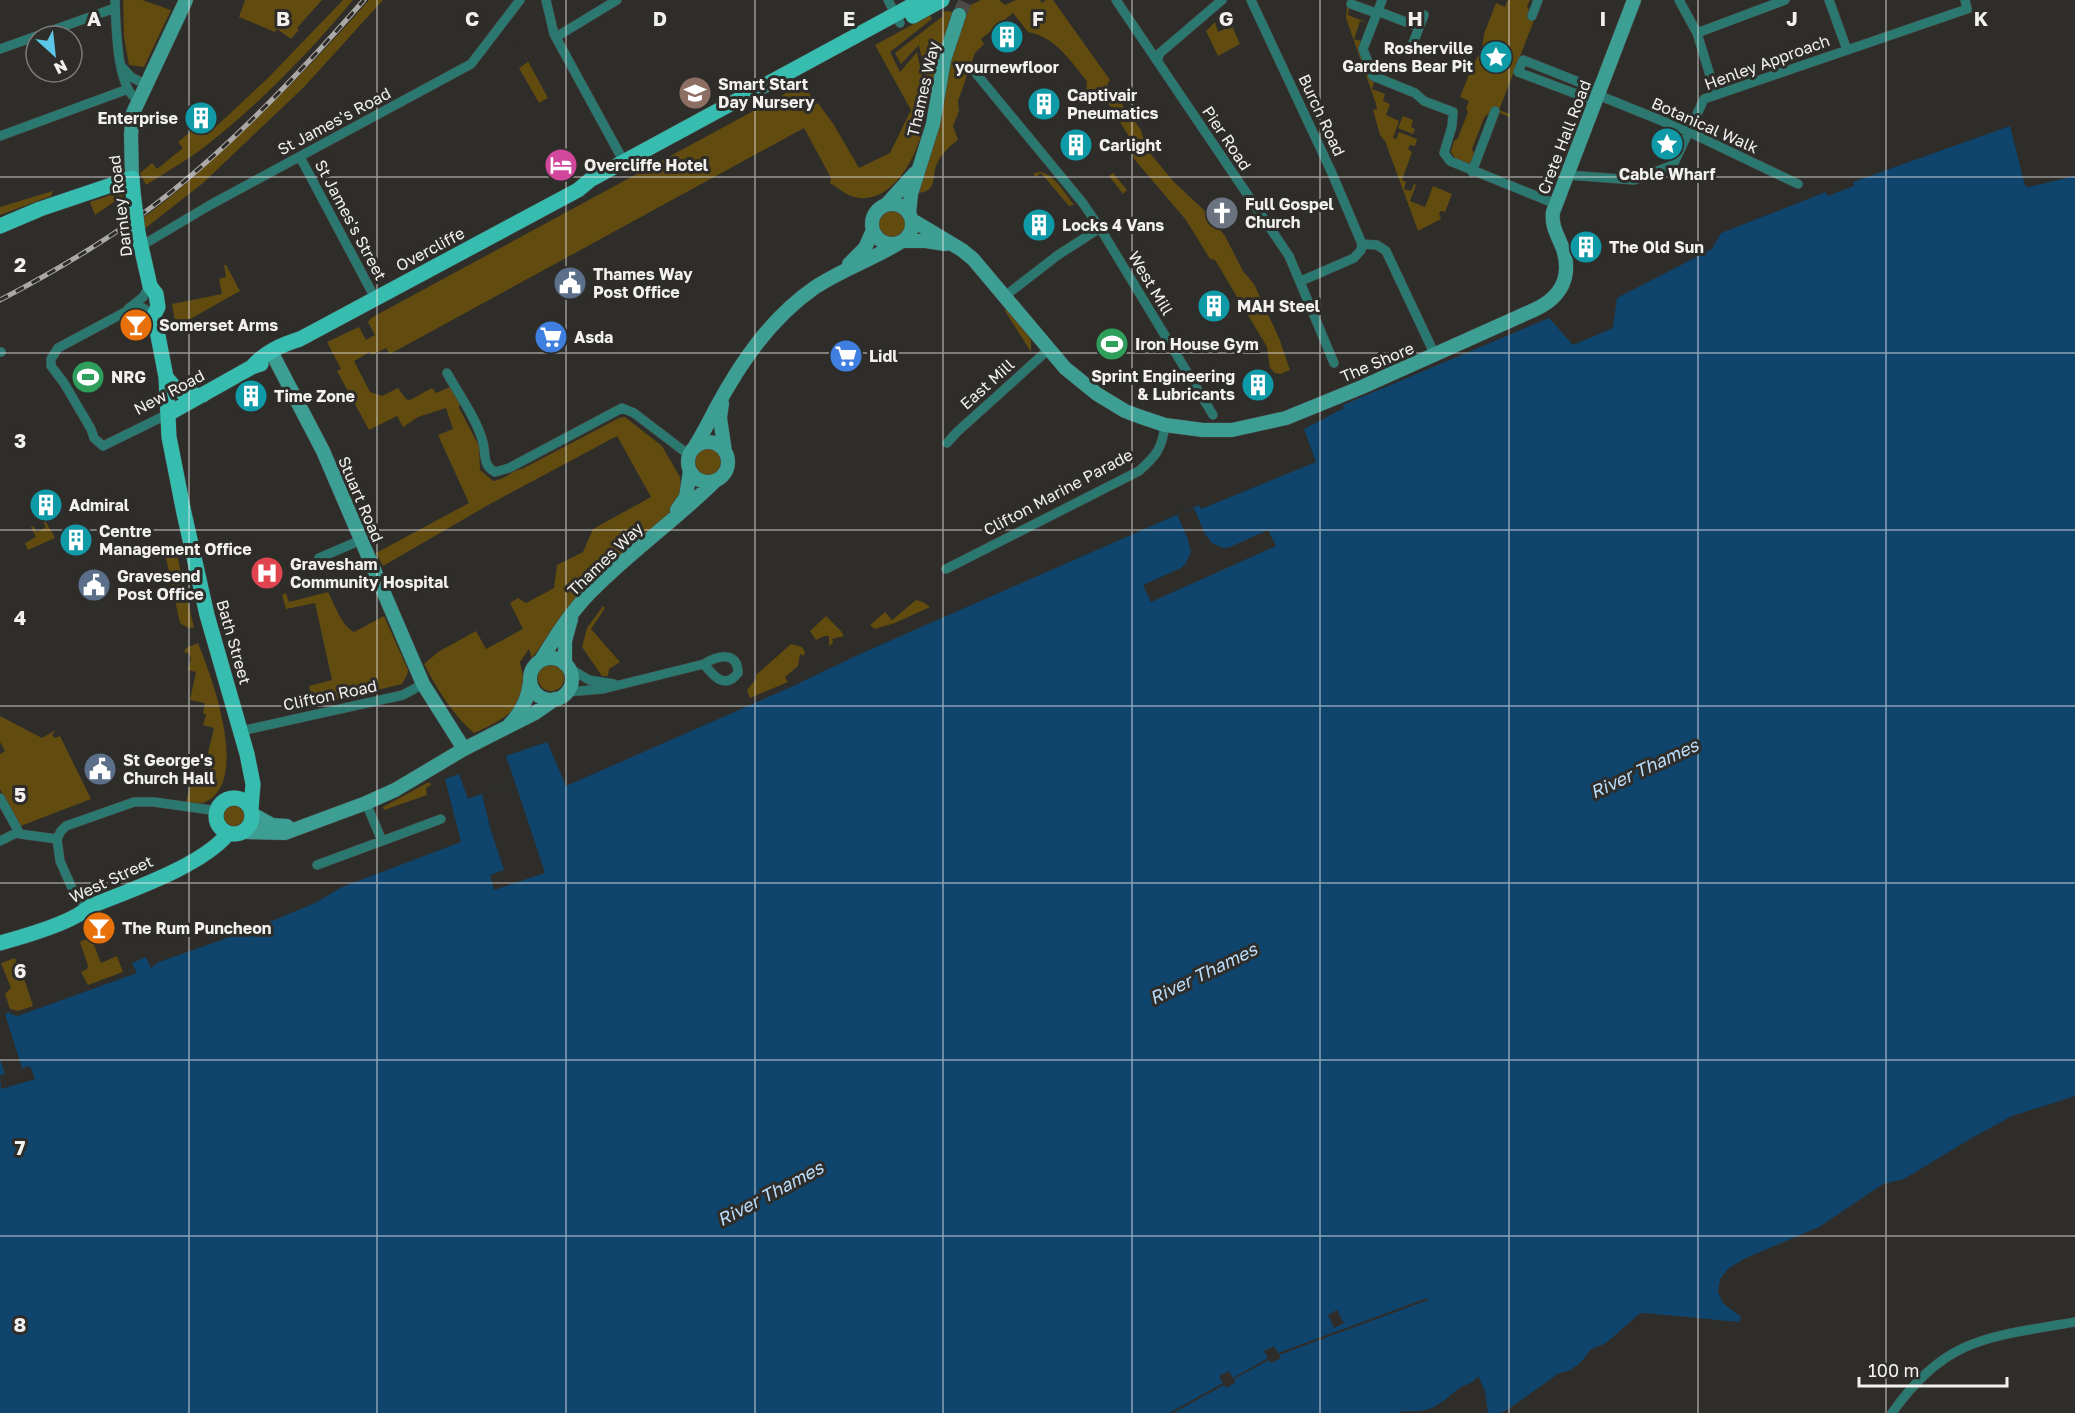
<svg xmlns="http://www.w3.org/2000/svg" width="2075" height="1413" viewBox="0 0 2075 1413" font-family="'Golos Text',sans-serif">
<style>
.green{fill:#614b0f}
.water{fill:#0f456c}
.pier{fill:#2e2d2a}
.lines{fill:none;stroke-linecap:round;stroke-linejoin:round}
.secondary-tunnel{stroke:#4b4a48;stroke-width:14;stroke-dasharray:14 7;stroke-linecap:butt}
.street-casing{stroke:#494846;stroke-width:10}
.secondary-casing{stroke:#494846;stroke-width:15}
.primary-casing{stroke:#494846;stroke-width:16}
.street{stroke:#2b7870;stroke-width:9}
.secondary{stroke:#3d9e94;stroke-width:14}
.primary{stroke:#37bdb0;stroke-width:15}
.rail-casing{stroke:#aaa9a7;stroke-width:5}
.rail{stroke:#2e2d2a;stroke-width:3;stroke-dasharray:9;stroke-linecap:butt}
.primary-bridge-casing{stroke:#494846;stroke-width:16;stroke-linecap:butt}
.primary-bridge{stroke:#37bdb0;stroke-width:15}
.grid{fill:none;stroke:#f2f1f0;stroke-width:1.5;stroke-opacity:0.55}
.labels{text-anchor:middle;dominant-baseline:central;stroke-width:6;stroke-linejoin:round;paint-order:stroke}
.poi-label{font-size:16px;font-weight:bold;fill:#f2f1f0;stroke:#2e2d2a;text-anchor:start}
.street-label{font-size:16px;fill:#f2f1f0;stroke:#2e2d2a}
.water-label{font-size:18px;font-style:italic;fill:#bbddfb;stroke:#2e2d2a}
.grid-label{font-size:20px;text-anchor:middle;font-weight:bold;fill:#f2f1f0;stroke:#2e2d2a;stroke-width:6;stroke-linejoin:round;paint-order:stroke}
</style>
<rect width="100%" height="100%" fill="#2e2d2a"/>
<path class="green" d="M123,0H142L171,10L144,67L129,65L124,37Z
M245,0H322L297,28L299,30L291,39L277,29L275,32L239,17Z
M343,0H353C310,52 260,103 207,145C188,160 166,172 146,185L140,173L152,163L157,169L183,148L178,142L199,125L207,135L268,78Z
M369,0H383L304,87L203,183L143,230L144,217C169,199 191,179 214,158C269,108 320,56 369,0Z
M981,0H999L1005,5L1016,0H1040L1042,3L1046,0H1053L1110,80L1107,84L1141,130L1146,148L1154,158L1174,182L1205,211L1225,236L1243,271L1254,284L1279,338L1290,370L1281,374L1275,373L1270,368L1267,347L1215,260L1210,259L1186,220L1134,159L1133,154L1136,148L1120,122V119C1115,111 1108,102 1099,98C1094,95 1091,97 1086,92L1087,81C1070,61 1056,37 1028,32L1013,13L981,39L984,44L975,53L958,101L959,111L953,126L958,140C950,145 939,157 936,166C932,178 937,193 916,193L952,55L970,5Z
M1508,0H1530L1527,6L1529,10L1527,15L1535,18L1499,110L1510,114V117L1492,110L1484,118L1472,149L1474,154L1470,164L1455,158L1451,152L1454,141L1458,138L1468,112L1466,108L1469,101L1460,97L1472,67L1482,49L1484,34L1496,3L1505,7Z
M1347,7L1349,8L1348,15L1368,23L1360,21L1354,39L1361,41L1358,49L1370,80L1374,82L1372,89L1385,94L1383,101L1390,104L1386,115L1399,121L1393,138L1396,139L1399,132L1417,139L1415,146L1410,145L1408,149L1412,152L1402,180L1406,182L1404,189L1411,191L1414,184L1416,185L1410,201L1425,207L1433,186L1452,194L1445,212L1441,211L1439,213L1441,219L1418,231L1385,141L1380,135L1373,110L1377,109L1376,104L1346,18Z
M945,11L953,12L935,72L930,99L919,45L901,64L895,53L943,16L942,13Z
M930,15L932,19L890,52L900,72L917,52C920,68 925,85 926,102C928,137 898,208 854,197C846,195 837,187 830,183L831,178L804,128L390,354L386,348L372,355L370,352L354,361L370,392L382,396L398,388L406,399L410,400L432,388L436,393L450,387L460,403L459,408L479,446L480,470L493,481C507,479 512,470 522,469L619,418L625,417L662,446L680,477L681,492L673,510L659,525L584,592L558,622L532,658L529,649L520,662C521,669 525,679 524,686C521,713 495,723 474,733C453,715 437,689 424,664L438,652L476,631L486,649L523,629L510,603L518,598L526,603L554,588L557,565L583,552L593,529L651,497L617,436L490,504L383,566L376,553L469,503L438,435L453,429L446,408L418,417L403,427L397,416L369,430L337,371L341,369L327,342L359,327L366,340L375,335L368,322L371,318L803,84L816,104L818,103L834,125L859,168L890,153L911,110L875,45Z
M1215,22L1218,32L1232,26L1240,44L1218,56L1206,31Z
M519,45L548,98L539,103L519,68L528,62Z
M1403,116L1413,120L1411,127L1415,129L1413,134L1398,128Z
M1039,172C1053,172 1066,195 1074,205L1069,206L1041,173L1036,177L1033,174Z
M1113,173L1127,190L1123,194L1109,176Z
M53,191L51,196L0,215V207Z
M123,191L127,193L95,215L90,202Z
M879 224a14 14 0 1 1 28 0a14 14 0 1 1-28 0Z
M224,265H226L240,291L176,327L172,304L222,294L219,279L226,277Z
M1006,309L1029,336L1031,341V352L1005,311Z
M693 462a14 14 0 1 1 28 0a14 14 0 1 1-28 0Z
M41,513L55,538L28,550L25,543L36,537L31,527L33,526L37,532L46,527L39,514Z
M176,551L194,628H188L180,623L166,558Z
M328,592C335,605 341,625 354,632L384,616L408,670L407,675L402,684L313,706L309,686L332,680L315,603L286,609L282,595L286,593L289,602Z
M916,600L923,602L930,607L895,623L875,629L870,625L885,612L892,620Z
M603,606L605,608L591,629L620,662L609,669L608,676H602L582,647L587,628Z
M826,616L841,631L844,636L832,639L833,643L829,646V636H824L816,640L810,631Z
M198,643C212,678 246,769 212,798C205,804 195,806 186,802L193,773L203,774L214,728L203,725L206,715L203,713L205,703L190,700L196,672L188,670L191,659L189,653L184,652L186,648Z
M791,644L802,647L805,652L804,656L800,654L798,666L785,677L788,682L750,698L747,690L756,679V675Z
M538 678a13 13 0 1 1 26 0a13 13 0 1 1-26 0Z
M0,716L42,738L56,730L52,735L55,738L60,736L91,799L18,827L0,789V754L5,751L0,742Z
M427,783H430L431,785L426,788L427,795L384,810L383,807Z
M221 817a13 13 0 1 1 26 0a13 13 0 1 1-26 0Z
M91,937L101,963L117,956L123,972L88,985L81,972L87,969L88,966L80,942Z
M15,958L18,969H21L33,1006L18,1011L10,1009L5,994L11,988L1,963Z"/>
<path class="water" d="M2010,126L2025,186L2029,187L2075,176V1096L2012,1116L1970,1139L1904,1179L1883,1184L1819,1227L1746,1258L1729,1268L1720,1279L1718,1292L1723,1303L1741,1317L1739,1322L1645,1313L1639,1314L1606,1343L1590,1350L1582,1361L1571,1370L1559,1373L1507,1410L1501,1413H1488L1485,1391L1478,1376C1473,1384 1465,1384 1458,1389C1438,1406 1431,1413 1402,1411L1399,1413H0V1015L10,1012L11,1015L14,1014L15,1017L137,973L132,963L146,957L151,968L159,962L258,927L315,903L342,887L461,842L445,779L459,774L468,799L515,782L506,756L547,742L566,786L791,687L860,654L1199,505L1201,509L1316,462L1304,429L1344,408L1343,405L1549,318L1573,345L1613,328L1617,298L1712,249L1721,233L1826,192L1828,196L1854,186L1853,182Z"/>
<path class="pier" d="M1194,508L1205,534L1212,543L1223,548L1230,547L1268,530L1276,546L1151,602L1143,585L1181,568L1186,563L1191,552L1188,540L1177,514Z
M515,782L545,873L494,890L490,875L504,870L490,828L482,794Z
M4,1011L22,1068L30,1066L35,1079L1,1089L0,1075L5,1074L0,1059V1012Z
M1427,1298L1428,1300L1279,1355L1281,1358L1271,1363L1269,1360L1234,1379L1235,1383L1226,1388L1224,1385L1173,1413H1169L1223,1383L1219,1376L1229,1371L1233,1378L1268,1358L1264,1351L1274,1346L1278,1353Z
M1337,1310L1344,1323L1334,1328L1328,1315Z"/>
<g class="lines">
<path class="secondary-tunnel" d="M959,15L966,0"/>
<g class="street-casing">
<path id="street" d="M115,0C116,22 116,89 138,100
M546,0L554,34L624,162
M888,0L900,23
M1116,0L1289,256L1334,363
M1251,0L1331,171L1362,244
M1382,0L1363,49L1373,76L1415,93L1424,101L1453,112L1452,126L1444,153L1450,161L1556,204
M1679,0L1697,33L1716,95
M1829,0L1847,50
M1351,4L1376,13
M1377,11L1419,27
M1532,16L1538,0
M1697,33L1785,0
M556,37L617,0
M1413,43L1424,15
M0,49L115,8
M1157,61L1160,53L1222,0
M123,68L131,77L145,84
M974,71L1082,202L1100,228L1213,415
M1598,95L1687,131L1798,184
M1595,101L1518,72L1523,60L1599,90
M0,136L128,89
M300,157L375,298
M1472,172L1495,111
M1568,175L1634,180L1673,165L1704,99L1967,9L1965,0
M1362,244L1377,245L1386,251L1435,355
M141,246L210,205L471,64L520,0
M1301,281L1354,258L1361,250L1362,244
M1005,296L1058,255L1100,228
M128,309L143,297L150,286
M154,315L143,308L127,311L58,348L51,359V366L64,383L91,429L94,438L103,446L168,414
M0,352H1
M447,373C458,393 476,418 482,439C487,453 481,464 495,472L509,468L622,408L634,413L689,455
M947,443L957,432L1049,349
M319,558L361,540
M946,569L1139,471C1156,456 1162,449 1165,425
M569,668L589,680L614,684
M567,692L603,689L704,664C717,656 738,650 738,673C725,690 713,676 704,664
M241,731L403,695L423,684
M0,798L20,834L57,839
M366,803L382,841L441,819
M0,841L18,832
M317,865L382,841
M89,907L76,897L60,861L57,839L61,831L66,826L134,802H154L218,811
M1892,1413C1946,1336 1990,1337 2075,1322"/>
</g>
<g class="secondary-casing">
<path id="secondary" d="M132,178L131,135L133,113L186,0
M872 224a20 20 0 1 1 40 0a20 20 0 1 1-40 0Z
M886,205L915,173
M909,214L911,194L933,124L944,60L959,15
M912,220L962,250L973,259L1065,368L1097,394L1125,411L1141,417L1165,425L1203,430H1232L1286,418L1362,387L1536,309C1561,297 1572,277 1563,249C1558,236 1551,226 1553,212L1634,0
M903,241H926L945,244
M849,264L865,248L873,230
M275,359L323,451L423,684L464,749
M722,403L720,418L725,452
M688 462a20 20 0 1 1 40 0a20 20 0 1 1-40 0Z
M694,448C702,435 709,422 716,408C741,362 770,319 814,288C841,270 871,260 899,243
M677,510L686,497L690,471
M530 679a21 21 0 1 1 42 0a21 21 0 1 1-42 0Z
M541,660C554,639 567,618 584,599C624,556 674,522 715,481
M565,664V641L571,619
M510,724C522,712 528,699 530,682
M252,814L272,825L287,826
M243,832L285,833L366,803L395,790L464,749L535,713L555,699"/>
</g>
<g class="primary-casing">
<path id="primary" d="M913,16L942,0
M0,226L40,209L132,178L133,192
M138,233L150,286L156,294L158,307L154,315L166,377L169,437L184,513L207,615L247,754L253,784L251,809
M252,367C265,352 281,345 300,339L578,190L590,180L922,0
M166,377C177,392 184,396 203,395
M168,414L252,367L261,364
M216 816a18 18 0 1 1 36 0a18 18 0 1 1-36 0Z
M0,943C22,937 74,922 89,907C130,890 200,867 228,834"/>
</g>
<use href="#street" class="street"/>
<use href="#secondary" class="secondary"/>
<use href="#primary" class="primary"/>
<g class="rail-casing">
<path id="rail" d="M0,300C50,274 99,245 145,212C224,154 299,74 364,0"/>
</g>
<use href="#rail" class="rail"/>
<g class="primary-bridge-casing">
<path id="primary-bridge" d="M133,192L138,233"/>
</g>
<use href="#primary-bridge" class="primary-bridge"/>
</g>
<path class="grid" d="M189,0V1413M377,0V1413M566,0V1413M755,0V1413M943,0V1413M1132,0V1413M1320,0V1413M1509,0V1413M1698,0V1413M1886,0V1413M0,177H2075M0,353H2075M0,530H2075M0,706H2075M0,883H2075M0,1060H2075M0,1236H2075"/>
<defs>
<g id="building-disc" transform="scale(1.725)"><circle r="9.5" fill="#0f9aa8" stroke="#2e2d2a"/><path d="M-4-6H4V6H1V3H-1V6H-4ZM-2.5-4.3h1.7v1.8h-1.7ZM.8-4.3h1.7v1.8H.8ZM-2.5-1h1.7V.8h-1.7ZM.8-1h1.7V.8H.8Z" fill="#fff"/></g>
<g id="sight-disc" transform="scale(1.725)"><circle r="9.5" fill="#0f9aa8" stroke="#2e2d2a"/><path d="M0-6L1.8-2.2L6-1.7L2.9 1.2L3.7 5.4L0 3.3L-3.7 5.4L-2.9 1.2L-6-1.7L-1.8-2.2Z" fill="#fff"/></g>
<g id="school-disc" transform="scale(1.725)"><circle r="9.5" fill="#8d6e63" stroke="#2e2d2a"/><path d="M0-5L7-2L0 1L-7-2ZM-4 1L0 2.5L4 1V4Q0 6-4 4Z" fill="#fff"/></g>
<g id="hotel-disc" transform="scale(1.725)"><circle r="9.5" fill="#d1479c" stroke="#2e2d2a"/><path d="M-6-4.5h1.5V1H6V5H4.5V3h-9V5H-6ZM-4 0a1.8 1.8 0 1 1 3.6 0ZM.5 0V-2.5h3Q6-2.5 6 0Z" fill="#fff"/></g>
<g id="church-disc" transform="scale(1.725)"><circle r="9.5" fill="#6b7280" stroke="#2e2d2a"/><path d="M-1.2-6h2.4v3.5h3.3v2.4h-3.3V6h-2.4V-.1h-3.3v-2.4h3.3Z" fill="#fff"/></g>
<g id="civic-disc" transform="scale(1.725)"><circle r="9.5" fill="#5c6f8a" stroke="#2e2d2a"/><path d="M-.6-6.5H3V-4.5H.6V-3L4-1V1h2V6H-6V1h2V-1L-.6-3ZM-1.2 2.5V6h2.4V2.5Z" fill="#fff"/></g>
<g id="bar-disc" transform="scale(1.725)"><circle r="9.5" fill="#e8710a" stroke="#2e2d2a"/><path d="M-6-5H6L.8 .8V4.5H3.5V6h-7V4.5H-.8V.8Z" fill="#fff"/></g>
<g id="supermarket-disc" transform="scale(1.725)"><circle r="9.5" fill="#3f7fe0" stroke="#2e2d2a"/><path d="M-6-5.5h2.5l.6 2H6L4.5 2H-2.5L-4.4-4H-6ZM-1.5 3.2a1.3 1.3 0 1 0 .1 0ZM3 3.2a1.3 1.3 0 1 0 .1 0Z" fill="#fff"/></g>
<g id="stadium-disc" transform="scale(1.725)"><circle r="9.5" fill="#2e9e5b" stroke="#2e2d2a"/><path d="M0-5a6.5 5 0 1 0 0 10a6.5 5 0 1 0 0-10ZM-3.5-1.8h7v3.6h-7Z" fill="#fff"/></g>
<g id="hospital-disc" transform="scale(1.725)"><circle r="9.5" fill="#e0444e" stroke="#2e2d2a"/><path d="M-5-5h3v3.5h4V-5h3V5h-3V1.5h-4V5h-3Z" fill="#fff"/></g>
</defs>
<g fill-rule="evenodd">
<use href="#building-disc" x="1007" y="37"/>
<use href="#sight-disc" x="1496" y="57"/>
<use href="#school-disc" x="695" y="93"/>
<use href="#building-disc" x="1044" y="104"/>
<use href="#building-disc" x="201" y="118"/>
<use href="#sight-disc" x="1667" y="144"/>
<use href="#building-disc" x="1076" y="145"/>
<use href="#hotel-disc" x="561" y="165"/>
<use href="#church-disc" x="1222" y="213"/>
<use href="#building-disc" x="1039" y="225"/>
<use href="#building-disc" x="1586" y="247"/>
<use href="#civic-disc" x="570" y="283"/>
<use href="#building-disc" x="1214" y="306"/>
<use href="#bar-disc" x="136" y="325"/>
<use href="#supermarket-disc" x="551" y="337"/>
<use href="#stadium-disc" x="1112" y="344"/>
<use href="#supermarket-disc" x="846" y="356"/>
<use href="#stadium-disc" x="88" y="377"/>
<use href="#building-disc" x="1258" y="385"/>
<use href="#building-disc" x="251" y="396"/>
<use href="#building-disc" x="46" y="505"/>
<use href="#building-disc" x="76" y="540"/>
<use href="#hospital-disc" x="267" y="573"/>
<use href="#civic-disc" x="94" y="585"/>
<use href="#civic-disc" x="100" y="769"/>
<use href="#bar-disc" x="99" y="928"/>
</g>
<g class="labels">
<g class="poi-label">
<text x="1473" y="48" text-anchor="end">Rosherville<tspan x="1473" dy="18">Gardens Bear Pit</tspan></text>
<text x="1007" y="67" text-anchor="middle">yournewfloor</text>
<text x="718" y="84">Smart Start<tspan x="718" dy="18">Day Nursery</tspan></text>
<text x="1067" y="95">Captivair<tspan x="1067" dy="18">Pneumatics</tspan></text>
<text x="178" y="118" text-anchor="end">Enterprise</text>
<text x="1099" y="145">Carlight</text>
<text x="584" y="165">Overcliffe Hotel</text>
<text x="1667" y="174" text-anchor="middle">Cable Wharf</text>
<text x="1245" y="204">Full Gospel<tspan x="1245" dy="18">Church</tspan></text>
<text x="1062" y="225">Locks 4 Vans</text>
<text x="1609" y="247">The Old Sun</text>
<text x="593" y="274">Thames Way<tspan x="593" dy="18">Post Office</tspan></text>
<text x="1237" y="306">MAH Steel</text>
<text x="159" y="325">Somerset Arms</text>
<text x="574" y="337">Asda</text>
<text x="1135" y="344">Iron House Gym</text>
<text x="869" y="356">Lidl</text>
<text x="1235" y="376" text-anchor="end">Sprint Engineering<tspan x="1235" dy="18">&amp; Lubricants</tspan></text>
<text x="111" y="377">NRG</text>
<text x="274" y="396">Time Zone</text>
<text x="69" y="505">Admiral</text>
<text x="99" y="531">Centre<tspan x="99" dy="18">Management Office</tspan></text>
<text x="290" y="564">Gravesham<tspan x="290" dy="18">Community Hospital</tspan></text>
<text x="117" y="576">Gravesend<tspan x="117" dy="18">Post Office</tspan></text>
<text x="123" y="760">St George's<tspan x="123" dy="18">Church Hall</tspan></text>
<text x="122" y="928">The Rum Puncheon</text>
</g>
<g class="street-label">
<text transform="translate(1767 62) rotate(-20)">Henley Approach</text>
<text transform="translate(923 89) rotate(-77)">Thames Way</text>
<text transform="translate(1322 115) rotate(65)">Burch Road</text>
<text transform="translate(334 121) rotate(-28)">St James's Road</text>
<text transform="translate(1705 125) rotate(24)">Botanical Walk</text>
<text transform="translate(1564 137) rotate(-69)">Crete Hall Road</text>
<text transform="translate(1227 138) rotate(56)">Pier Road</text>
<text transform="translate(120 206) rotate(-97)">Darnley Road</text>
<text transform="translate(351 220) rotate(62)">St James's Street</text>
<text transform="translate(430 249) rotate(-28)">Overcliffe</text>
<text transform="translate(1151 283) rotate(59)">West Mill</text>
<text transform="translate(1377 362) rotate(-23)">The Shore</text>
<text transform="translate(987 384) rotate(-42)">East Mill</text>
<text transform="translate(169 392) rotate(-28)">New Road</text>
<text transform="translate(1058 492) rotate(-28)">Clifton Marine Parade</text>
<text transform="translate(361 499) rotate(67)">Stuart Road</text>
<text transform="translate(605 559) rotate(-44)">Thames Way</text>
<text transform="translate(234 642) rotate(74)">Bath Street</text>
<text transform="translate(330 695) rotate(-12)">Clifton Road</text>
<text transform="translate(111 879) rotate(-25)">West Street</text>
</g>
<g class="water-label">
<text transform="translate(1644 768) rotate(-25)">River Thames</text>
<text transform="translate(1203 973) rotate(-26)">River Thames</text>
<text transform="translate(770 1193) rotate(-28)">River Thames</text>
</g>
</g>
<g class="grid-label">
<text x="94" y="26">A</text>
<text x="283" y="26">B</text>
<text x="472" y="26">C</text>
<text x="660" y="26">D</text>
<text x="849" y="26">E</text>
<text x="1038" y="26">F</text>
<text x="1226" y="26">G</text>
<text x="1415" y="26">H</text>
<text x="1603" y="26">I</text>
<text x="1792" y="26">J</text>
<text x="1981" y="26">K</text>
<text x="20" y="272">2</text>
<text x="20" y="448">3</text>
<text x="20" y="625">4</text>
<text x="20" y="802">5</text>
<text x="20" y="978">6</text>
<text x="20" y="1155">7</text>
<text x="20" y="1332">8</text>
</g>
<g transform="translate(54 54) rotate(153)"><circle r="28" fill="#2e2d2a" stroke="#7c7b79" stroke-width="1.5"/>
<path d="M0-4.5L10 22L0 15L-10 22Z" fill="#5cc7e7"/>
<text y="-9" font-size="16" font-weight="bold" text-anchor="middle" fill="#f2f1f0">N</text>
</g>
<path d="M1859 1377v9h148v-9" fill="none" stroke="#f2f1f0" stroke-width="3"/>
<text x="1868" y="1377" font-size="18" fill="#f2f1f0" stroke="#2e2d2a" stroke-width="4.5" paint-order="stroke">100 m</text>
</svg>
